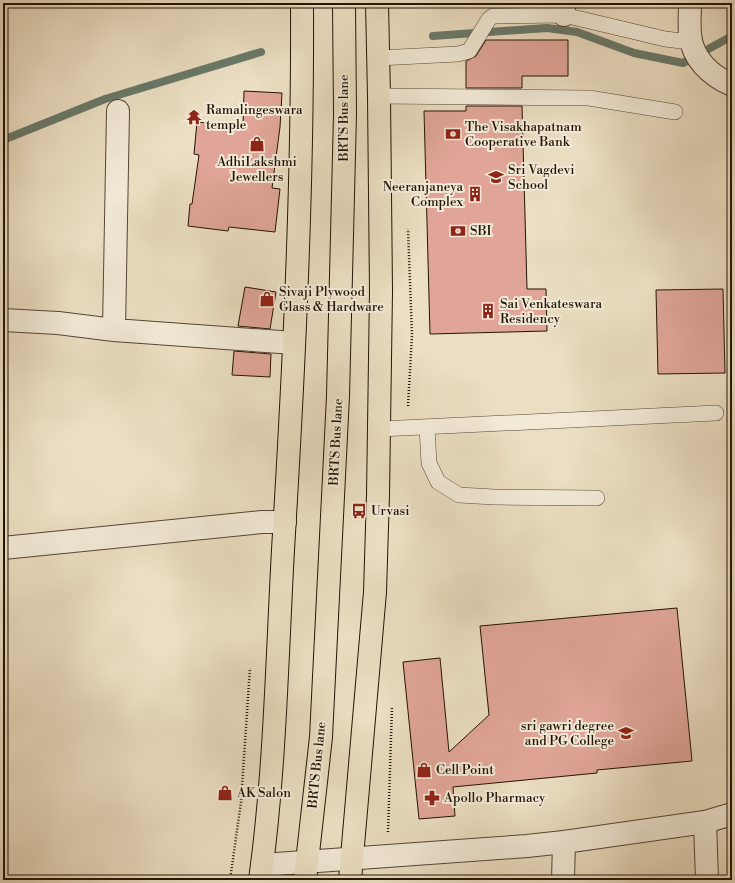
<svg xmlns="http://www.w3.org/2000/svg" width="735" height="883" viewBox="0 0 735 883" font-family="'Libre Bodoni',serif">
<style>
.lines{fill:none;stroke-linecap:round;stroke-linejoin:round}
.stream{stroke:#697969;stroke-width:8}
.building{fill:#e0a598;stroke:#221404}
.service-casing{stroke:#544634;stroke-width:16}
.minor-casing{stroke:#544634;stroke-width:24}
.tertiary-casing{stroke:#544634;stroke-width:24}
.primary-casing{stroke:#221404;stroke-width:24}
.path{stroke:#221404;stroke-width:2.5;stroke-dasharray:1 2;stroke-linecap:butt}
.service{stroke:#f2ead7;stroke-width:15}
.minor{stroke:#f2ead7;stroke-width:22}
.tertiary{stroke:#f2ead7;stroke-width:22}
.primary{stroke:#ebdec2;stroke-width:22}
.labels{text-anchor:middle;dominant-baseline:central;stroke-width:4;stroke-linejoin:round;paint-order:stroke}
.poi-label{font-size:13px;fill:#221404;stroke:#f2ead7;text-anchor:start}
.street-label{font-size:13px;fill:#221404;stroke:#f2ead7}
</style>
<rect width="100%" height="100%" fill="#ebdec2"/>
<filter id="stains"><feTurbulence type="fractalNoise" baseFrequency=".005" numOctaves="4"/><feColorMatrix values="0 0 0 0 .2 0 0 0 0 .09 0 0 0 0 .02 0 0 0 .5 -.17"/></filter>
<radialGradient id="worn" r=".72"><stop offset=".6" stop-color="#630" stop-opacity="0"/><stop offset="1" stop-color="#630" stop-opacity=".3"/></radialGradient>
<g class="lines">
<path class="stream" d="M433,36L547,28L577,32L634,53L683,63L732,36
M3,140L105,99L261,52"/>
</g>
<path class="building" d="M486,40H568V76H522V88H466V61L476,56Z
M244,91L282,93L280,127L272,188L280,189L275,232L229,227L228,231L188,226L190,204H192L199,155L194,154L197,122L243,127Z
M466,106H522L527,289H546L547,331L430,334L424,111H466Z
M245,287L276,292L270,329L238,326Z
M723,289L725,373L658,374L656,290Z
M234,351L271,354L270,377L232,375Z
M677,608L692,761L597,770V773L453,787L455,816L419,819L403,662L440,658L449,752L489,715L480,626Z"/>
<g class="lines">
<g class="service-casing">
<path id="service" d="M378,58L458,54L469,51L489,19L493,16L564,15L665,39L682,41H691
M379,96L589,98L675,112
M427,427L429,463L438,482L459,495L494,497L597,498
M380,429L716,413"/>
</g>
<g class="minor-casing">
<path id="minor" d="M564,3V15
M690,3C690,13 689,24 690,34C692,59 711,76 732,85
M3,320L58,323L114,330L294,343
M114,330L118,111
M3,548L262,522H285
M705,822L707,880
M563,880L564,842"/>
</g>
<g class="tertiary-casing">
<path id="tertiary" d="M262,865L527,846L564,842L705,822L732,814"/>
</g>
<g class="primary-casing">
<path id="primary" d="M260,880C275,771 277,660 283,550C294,368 303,185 302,3
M305,880L321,737L338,396L345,114L344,3
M350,880L375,592L378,495L381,291L379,96L377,3"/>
</g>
<path class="path" d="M408,406L412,335L408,229
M388,832L392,707
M230,880L241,802L250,668"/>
<use href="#service" class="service"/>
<use href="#minor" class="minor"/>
<use href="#tertiary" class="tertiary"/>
<use href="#primary" class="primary"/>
</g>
<defs>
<g id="temple-bare" transform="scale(1.2)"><path d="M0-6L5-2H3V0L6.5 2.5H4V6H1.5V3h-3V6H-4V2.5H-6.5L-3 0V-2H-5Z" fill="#8f2418" stroke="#f2ead7" stroke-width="2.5" paint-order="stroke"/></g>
<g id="bank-bare" transform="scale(1.2)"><path d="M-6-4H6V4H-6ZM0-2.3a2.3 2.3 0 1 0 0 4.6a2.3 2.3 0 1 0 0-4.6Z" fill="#8f2418" stroke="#f2ead7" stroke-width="2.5" paint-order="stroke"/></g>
<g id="shop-bare" transform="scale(1.2)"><path d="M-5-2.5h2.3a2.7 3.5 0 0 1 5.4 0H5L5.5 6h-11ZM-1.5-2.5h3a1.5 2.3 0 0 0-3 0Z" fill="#8f2418" stroke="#f2ead7" stroke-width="2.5" paint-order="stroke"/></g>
<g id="school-bare" transform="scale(1.2)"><path d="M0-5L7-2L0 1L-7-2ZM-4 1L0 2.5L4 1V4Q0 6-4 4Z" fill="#8f2418" stroke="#f2ead7" stroke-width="2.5" paint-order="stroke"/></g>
<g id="building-bare" transform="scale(1.2)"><path d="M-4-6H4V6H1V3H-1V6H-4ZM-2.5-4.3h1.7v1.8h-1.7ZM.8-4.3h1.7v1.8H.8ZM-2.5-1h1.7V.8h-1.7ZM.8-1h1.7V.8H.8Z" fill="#8f2418" stroke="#f2ead7" stroke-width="2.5" paint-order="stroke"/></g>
<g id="bus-bare" transform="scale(1.2)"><path d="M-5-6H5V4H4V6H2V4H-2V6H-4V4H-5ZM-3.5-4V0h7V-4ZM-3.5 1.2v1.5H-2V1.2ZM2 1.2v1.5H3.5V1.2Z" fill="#8f2418" stroke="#f2ead7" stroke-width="2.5" paint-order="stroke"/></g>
<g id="university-bare" transform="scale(1.2)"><path d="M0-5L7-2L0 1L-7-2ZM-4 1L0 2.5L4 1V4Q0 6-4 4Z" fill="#8f2418" stroke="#f2ead7" stroke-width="2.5" paint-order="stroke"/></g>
<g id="pharmacy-bare" transform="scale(1.2)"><path d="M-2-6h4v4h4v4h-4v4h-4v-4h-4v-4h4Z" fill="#8f2418" stroke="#f2ead7" stroke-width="2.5" paint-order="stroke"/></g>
</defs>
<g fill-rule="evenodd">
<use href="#temple-bare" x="194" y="117"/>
<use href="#bank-bare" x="453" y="134"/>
<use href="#shop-bare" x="257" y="144"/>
<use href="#school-bare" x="496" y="177"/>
<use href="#building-bare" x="475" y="194"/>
<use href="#bank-bare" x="458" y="231"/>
<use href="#shop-bare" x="267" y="299"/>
<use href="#building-bare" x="488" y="311"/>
<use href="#bus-bare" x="359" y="511"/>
<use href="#university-bare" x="626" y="733"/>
<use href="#shop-bare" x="424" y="770"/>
<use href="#shop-bare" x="225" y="793"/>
<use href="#pharmacy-bare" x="432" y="798"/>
</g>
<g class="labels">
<g class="poi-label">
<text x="206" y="110">Ramalingeswara<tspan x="206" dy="15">temple</tspan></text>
<text x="465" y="127">The Visakhapatnam<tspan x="465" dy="15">Cooperative Bank</tspan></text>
<text x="257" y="162" text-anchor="middle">AdhiLakshmi<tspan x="257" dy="15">Jewellers</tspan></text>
<text x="508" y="170">Sri Vagdevi<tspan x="508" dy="15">School</tspan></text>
<text x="463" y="187" text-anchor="end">Neeranjaneya<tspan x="463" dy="15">Complex</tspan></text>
<text x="470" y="231">SBI</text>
<text x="279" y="292">Sivaji Plywood<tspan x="279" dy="15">Glass &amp; Hardware</tspan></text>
<text x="500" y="304">Sai Venkateswara<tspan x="500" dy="15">Residency</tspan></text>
<text x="371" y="511">Urvasi</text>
<text x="614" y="726" text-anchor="end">sri gawri degree<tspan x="614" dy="15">and PG College</tspan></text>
<text x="436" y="770">Cell Point</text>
<text x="237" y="793">AK Salon</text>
<text x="444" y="798">Apollo Pharmacy</text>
</g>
<g class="street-label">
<text transform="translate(344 118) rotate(-90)">BRTS Bus lane</text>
<text transform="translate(336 442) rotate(-87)">BRTS Bus lane</text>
<text transform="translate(317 765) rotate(-84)">BRTS Bus lane</text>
</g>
</g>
<rect width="735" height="883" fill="none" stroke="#ebdec2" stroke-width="16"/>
<rect x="4" y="4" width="727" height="875" fill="none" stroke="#221404" stroke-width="2"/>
<rect x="8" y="8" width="719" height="867" fill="none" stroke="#221404"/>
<rect width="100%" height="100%" filter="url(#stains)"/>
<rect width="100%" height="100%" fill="url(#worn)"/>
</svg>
